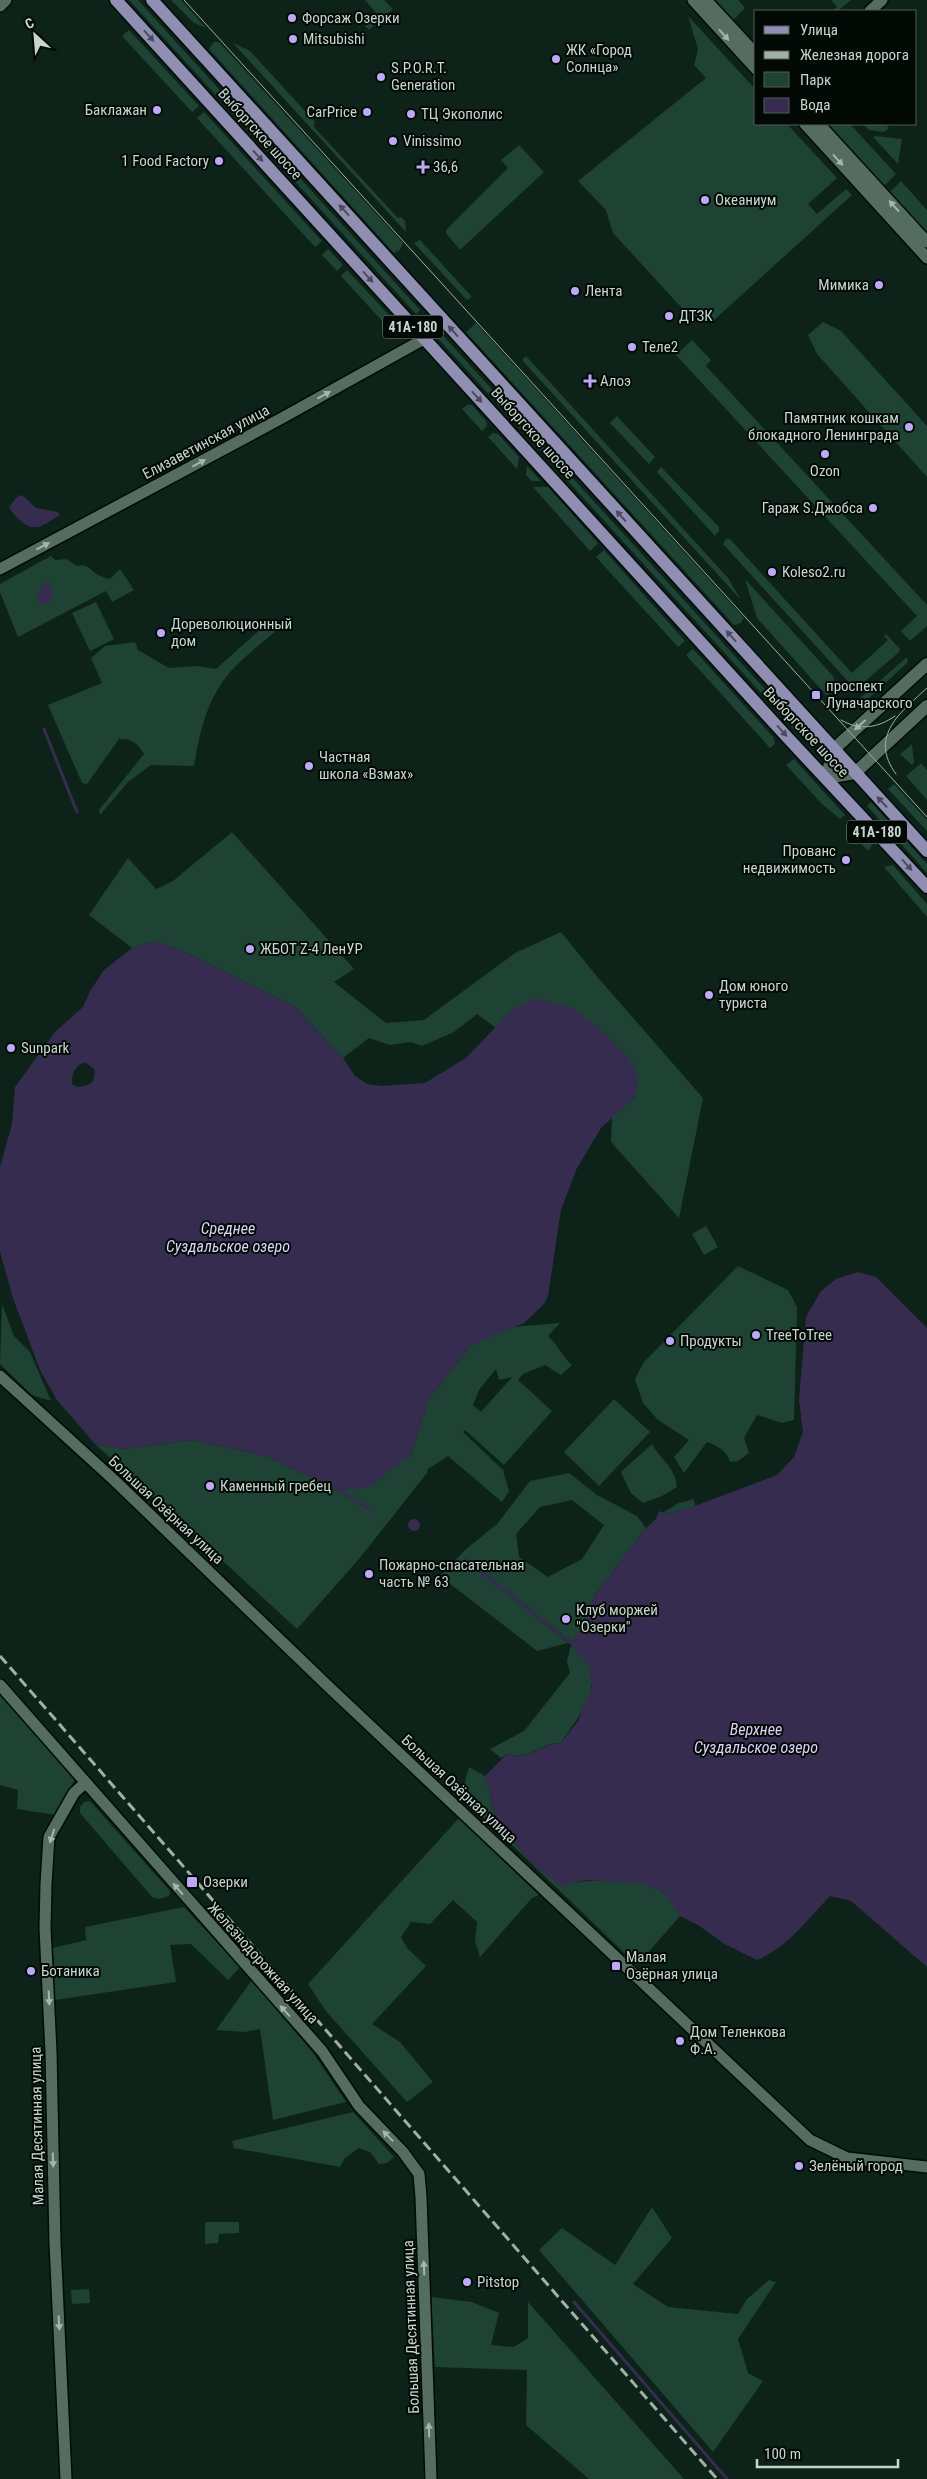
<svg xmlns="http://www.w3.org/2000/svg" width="927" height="2479" viewBox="0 0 927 2479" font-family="'Roboto Condensed',sans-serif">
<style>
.green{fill:#1e4233;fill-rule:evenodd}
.water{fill:#362c50;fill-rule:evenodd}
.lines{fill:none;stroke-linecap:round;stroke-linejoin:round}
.stream{stroke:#362c50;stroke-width:3}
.tertiary-casing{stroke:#000c05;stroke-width:14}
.secondary-casing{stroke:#000c05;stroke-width:15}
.primary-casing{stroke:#000c05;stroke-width:15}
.tertiary{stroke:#556c61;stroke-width:11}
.secondary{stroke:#556c61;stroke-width:12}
.primary{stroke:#908fb3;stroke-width:12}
.tram{stroke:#a0afa8;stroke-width:1}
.rail{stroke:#a0afa8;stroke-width:3;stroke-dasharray:10 5;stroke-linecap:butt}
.oneway{fill:#a6b6ae}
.oneway2{fill:#4a4c5c}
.poi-dot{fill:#bda9f5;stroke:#030a06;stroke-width:2}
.labels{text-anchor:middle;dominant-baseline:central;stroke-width:4;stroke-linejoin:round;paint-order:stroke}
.shield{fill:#030a06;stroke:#8d9893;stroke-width:1}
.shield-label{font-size:14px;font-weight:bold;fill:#c8d5cf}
.poi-label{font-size:15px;fill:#c8d5cf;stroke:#030a06;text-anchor:start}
.street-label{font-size:15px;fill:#c8d5cf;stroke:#030a06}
.water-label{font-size:16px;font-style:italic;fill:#dcd2fb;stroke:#030a06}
</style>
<rect width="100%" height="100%" fill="#0d2319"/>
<path class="green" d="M129,0H138L420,310L416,314Z
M171,0H181L206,28L194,23Z
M365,0H384L393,9L369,30L365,26L377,14Z
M714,0H738L745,8L733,20Z
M831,0H851L838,11H832L837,7Z
M688,16L756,90V124H787L837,178L808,204L817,214L846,189L852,195L713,321L691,318L613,233L606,210L578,181L706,78L694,65L698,49Z
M129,30L199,106L192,112L122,36Z
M214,42H219L403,243L400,250L394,253L209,49Z
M233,43L250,51L315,122L314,127L398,218L401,217L405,221L406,232Z
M204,112L322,241L315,247L197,118Z
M827,124H850L896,174L884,186Z
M863,124H885L889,128L884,132L869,130Z
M875,136L902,139L898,164L874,138Z
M519,145L544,172L460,250L446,233V230L508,168L501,160Z
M901,181L927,210V233L890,192Z
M420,240L472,297L467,300L414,243Z
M328,249L343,265L337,271L322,255Z
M347,270L401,328L394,334L341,276Z
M426,317L806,734L802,738L422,321Z
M823,322L841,331L927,426V477L817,354L808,335Z
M476,323L744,618L741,623L734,625L466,332Z
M692,340L711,360L706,366L927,605V626L910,641L901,631L917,616L676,355Z
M526,356L728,578L741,600L522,360Z
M467,405H472L486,421L487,426L482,431L462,409Z
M617,416L655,457L649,464L610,423Z
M493,433L498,434L519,457L517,469L488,437Z
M527,466L541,481H532L526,475Z
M661,467L719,527V531L715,536L657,472Z
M533,487H548L598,543L590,551Z
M726,539H730L852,673L888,640L884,636L886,634L900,649L899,652L862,684L854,688L723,544Z
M604,550L685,641L678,647L596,557Z
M51,556L55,560L66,559L77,566C89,563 90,571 98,575C101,577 106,578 110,579L120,569L134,590L112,602L106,591L18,637L0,592V584Z
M745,579L833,676L836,686L827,696L757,618Z
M96,602L114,639L90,651L72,613Z
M271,620L278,629C263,642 246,655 232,670C207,698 200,731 194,766L151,765L128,782L100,815L99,810L144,754C137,743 133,738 119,739L87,784L82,783L48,705L102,683L91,658L105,646L135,642L138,650L169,668L197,666L216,669Z
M693,649L774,738L775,744L770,748L686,655Z
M907,657L908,662L857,709L853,704Z
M912,744L914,762L912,765L900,754Z
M794,759L845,815L840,819L822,804L786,765Z
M921,763L927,770V800L906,776Z
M894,784L927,820V831L888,789Z
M871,802L927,864V873L867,806Z
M853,824L872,845L868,851L847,829Z
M232,832L354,969L334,982L386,1023L424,1020L515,953L561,932L600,980L703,1098L679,1218L611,1142L612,1117L636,1096L510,1012L496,1028L477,1014L454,1032L422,1046L411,1042L390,1045L369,1038L343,1058L295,1007L189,954L156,941L132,948L89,915L128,858L156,889L173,881Z
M893,865L927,904V917L884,867Z
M706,1226L718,1247L704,1255L692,1234Z
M738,1266L788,1290L797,1307L794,1420L782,1423L757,1415L744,1438L749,1453L738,1461L730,1462C727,1451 718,1446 707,1442L684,1473L674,1457L689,1440L658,1420L643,1403L635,1379L644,1362Z
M2,1304L14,1336L30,1352L51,1401L32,1395L0,1364Z
M560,1323L548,1336C558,1345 562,1356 572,1365L561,1375L545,1365L523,1374L518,1380L552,1411L504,1465L465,1430L463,1432L503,1470L509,1491L502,1502L448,1456L428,1469L427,1473L359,1559L297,1629L95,1444L124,1449L192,1440L266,1456L340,1491L411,1455L428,1400L471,1345L513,1327ZM496,1369L499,1380L512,1377L481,1412L473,1405L479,1390Z
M614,1399L650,1432L599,1486L564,1452Z
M652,1444C660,1459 676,1468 677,1487L662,1496L643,1503L631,1493L621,1472Z
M569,1473L597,1495L637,1516L646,1528L595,1595L581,1629L572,1642L466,1558L464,1559L568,1643L537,1651L440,1576L465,1550L497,1524L530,1481ZM572,1500L604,1525L582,1559L548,1577L519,1557L516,1534L540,1507Z
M694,1499L695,1506L668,1514L664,1512L679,1503Z
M571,1645C577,1651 586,1659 589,1666C600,1696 575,1720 561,1743C542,1742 529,1761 507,1754L501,1758L490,1749L524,1731L570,1673L567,1661Z
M0,1689L72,1772L74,1781L56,1815L17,1809L18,1790L0,1785Z
M469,1767L485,1776L497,1822L532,1863L562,1885C588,1879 643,1875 664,1893C671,1899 676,1908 680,1916L637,1965L461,1796Z
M90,1801L170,1891L169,1896L159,1899L152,1897L80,1813V1807L84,1802Z
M459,1818L539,1895L532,1898L480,1957L475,1941L477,1922L453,1900L430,1924L411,1922L401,1937L407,1948L426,1966L372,2024L400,2042L433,2082L407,2102L325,2010L308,1984Z
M184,1907L240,1967L228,1980L191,1944L170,1945L176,1982L55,2000L53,1948L86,1940L85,1927Z
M252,1980L313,2053L346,2102L273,2120L260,2029L244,2032L216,2030Z
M353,2112L394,2157L387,2163L379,2164L370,2152L359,2148L345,2158L340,2167L234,2148L232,2141Z
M652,2207L672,2238L633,2284L668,2307L738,2314L747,2299L769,2280L776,2282L738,2339L748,2373L763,2381L713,2452L539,2250L562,2228L615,2265Z
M205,2222H239V2233L219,2234L218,2243L205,2244Z
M89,2289L90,2303L72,2304L71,2290Z
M431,2297L472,2302L499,2313L491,2345L514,2347L528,2338V2302L684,2479H589L526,2425L527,2370L435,2367Z"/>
<path class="water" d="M22,495L36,508L58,512L60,515C46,523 36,534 22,522C16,517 12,513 9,507L17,497Z
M46,582L50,583L52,600L44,605L40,604L37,595Z
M156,941L189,954L295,1007L343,1058L355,1076L367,1084L382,1086L425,1083L466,1058L510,1012L534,998L570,1007L600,1029L632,1062L638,1077L636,1096L601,1128L577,1168L561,1210L548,1296L544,1304L524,1323L471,1345L428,1400L411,1455L369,1487L340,1491L266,1456L192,1440L124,1449L95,1444L57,1400L40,1370L13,1298L0,1252V1167L12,1124L15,1087L55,1032L83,1007L90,991L104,970L132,948ZM85,1062L94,1069C97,1083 89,1086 77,1087L72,1084C71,1074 75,1066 85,1062Z
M858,1272L876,1277L927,1328V1967L851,1901L830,1896C807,1920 788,1947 757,1960L723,1943L698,1925L680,1916L664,1892L644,1884L587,1880L561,1886L532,1863L497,1822L485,1776L507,1754C529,1761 542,1743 561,1743L578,1721L592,1687L589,1666L571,1645L464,1560L466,1557L572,1642L581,1629L595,1595L646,1528L656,1519L659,1511L668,1514L695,1506L777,1475L794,1457L803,1432L799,1400L806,1317L821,1291L836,1279Z
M408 1525a6 6 0 1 1 12 0a6 6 0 1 1-12 0Z"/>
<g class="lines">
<path class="stream" d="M44,729L77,812
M340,1491L371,1511
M574,2302L727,2479"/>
<g class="tertiary-casing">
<path id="tertiary" d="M693,0L756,69
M706,0L756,54
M0,6L6,0
M870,11L882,0
M805,124L927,258
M819,124L927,242
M0,569L282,418L424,339
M0,1376L114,1480L331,1689L810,2140L847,2158L927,2167
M0,1685L322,2051L359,2106L403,2152L419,2174L421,2197L431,2479
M66,2479L55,2243L51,2052L45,1928L46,1884L49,1837L74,1793L85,1783"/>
</g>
<g class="secondary-casing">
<path id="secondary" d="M927,664L834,749L826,778L855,773L927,706"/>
</g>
<g class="primary-casing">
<path id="primary" d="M116,0L787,737L927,887
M152,0L927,851"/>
</g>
<use href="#tertiary" class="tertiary"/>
<use href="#secondary" class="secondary"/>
<use href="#primary" class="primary"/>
<path class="tram" d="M184,0L927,817
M841,720C860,731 878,728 895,716
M896,774C868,736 901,712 927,688"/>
<path class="rail" d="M0,1656L717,2479"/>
</g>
<defs><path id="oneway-solid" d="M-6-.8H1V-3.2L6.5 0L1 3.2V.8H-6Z" transform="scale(1.25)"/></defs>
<g class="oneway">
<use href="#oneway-solid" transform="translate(724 35) rotate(48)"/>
<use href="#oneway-solid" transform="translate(838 160) rotate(48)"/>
<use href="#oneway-solid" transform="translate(894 206) rotate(-132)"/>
<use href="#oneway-solid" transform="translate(324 395) rotate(-29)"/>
<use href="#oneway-solid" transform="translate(199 463) rotate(-28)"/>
<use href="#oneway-solid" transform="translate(43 546) rotate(-28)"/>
<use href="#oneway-solid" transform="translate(860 725) rotate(138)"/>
<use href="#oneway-solid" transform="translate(52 1836) rotate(108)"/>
<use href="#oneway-solid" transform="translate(178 1889) rotate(-131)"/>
<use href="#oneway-solid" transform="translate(49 1998) rotate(87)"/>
<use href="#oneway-solid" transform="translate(285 2011) rotate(-132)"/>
<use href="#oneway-solid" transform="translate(388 2136) rotate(-134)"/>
<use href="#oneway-solid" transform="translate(53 2160) rotate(88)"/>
<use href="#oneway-solid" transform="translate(424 2268) rotate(-92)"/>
<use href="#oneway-solid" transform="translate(59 2323) rotate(87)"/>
<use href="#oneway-solid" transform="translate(429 2430) rotate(-92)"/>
</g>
<g class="oneway2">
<use href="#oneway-solid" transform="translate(149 36) rotate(48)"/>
<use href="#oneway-solid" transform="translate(258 156) rotate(48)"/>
<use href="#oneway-solid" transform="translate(344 210) rotate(-132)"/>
<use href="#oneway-solid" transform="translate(368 277) rotate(48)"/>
<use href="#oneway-solid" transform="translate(453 331) rotate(-132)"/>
<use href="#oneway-solid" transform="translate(477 397) rotate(48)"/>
<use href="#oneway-solid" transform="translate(621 516) rotate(-132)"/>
<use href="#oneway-solid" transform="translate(731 636) rotate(-132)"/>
<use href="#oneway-solid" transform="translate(782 731) rotate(48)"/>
<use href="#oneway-solid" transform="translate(882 802) rotate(-133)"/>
<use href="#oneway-solid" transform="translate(907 865) rotate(48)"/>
</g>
<g class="poi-dot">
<circle cx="292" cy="18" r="5"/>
<circle cx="293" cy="39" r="5"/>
<circle cx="556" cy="59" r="5"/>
<circle cx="381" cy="77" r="5"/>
<circle cx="157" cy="110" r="5"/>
<circle cx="367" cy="112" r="5"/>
<circle cx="411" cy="114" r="5"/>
<circle cx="393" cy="141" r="5"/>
<circle cx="219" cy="161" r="5"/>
<path d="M420.5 159.5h5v5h5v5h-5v5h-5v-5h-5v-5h5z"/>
<circle cx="705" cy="200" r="5"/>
<circle cx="879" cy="285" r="5"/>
<circle cx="575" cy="291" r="5"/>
<circle cx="669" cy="316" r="5"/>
<circle cx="632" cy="347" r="5"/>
<path d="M587.5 373.5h5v5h5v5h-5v5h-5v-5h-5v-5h5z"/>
<circle cx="909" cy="427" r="5"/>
<circle cx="825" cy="454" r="5"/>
<circle cx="873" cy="508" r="5"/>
<circle cx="772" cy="572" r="5"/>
<circle cx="161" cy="633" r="5"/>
<rect x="811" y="690" width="10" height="10" rx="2.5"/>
<circle cx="309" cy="766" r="5"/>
<circle cx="846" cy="860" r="5"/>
<circle cx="250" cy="949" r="5"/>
<circle cx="709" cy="995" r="5"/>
<circle cx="11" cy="1048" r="5"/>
<circle cx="756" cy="1335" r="5"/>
<circle cx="670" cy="1341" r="5"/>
<circle cx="210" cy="1486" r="5"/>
<circle cx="369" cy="1574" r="5"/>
<circle cx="566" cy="1619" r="5"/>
<rect x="186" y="1876" width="12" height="12" rx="2.5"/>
<rect x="611" y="1961" width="10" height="10" rx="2.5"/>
<circle cx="31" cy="1971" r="5"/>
<circle cx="680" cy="2041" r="5"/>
<circle cx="799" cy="2166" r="5"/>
<circle cx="467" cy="2282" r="5"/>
</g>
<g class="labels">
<g class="shield">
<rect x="383" y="315.5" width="60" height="23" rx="4"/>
<rect x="847" y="820.5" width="60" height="23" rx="4"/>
</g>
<g class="shield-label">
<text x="413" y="327">41А-180</text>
<text x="877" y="832">41А-180</text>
</g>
<g class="poi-label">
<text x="302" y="18">Форсаж Озерки</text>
<text x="303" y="39">Mitsubishi</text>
<text x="566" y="50">ЖК «Город<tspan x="566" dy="17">Солнца»</tspan></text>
<text x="391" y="68">S.P.O.R.T.<tspan x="391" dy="17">Generation</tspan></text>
<text x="147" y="110" text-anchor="end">Баклажан</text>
<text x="357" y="112" text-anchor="end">CarPrice</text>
<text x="421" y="114">ТЦ Экополис</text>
<text x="403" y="141">Vinissimo</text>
<text x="209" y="161" text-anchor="end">1 Food Factory</text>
<text x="433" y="167">36,6</text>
<text x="715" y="200">Океаниум</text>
<text x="869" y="285" text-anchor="end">Мимика</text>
<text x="585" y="291">Лента</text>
<text x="679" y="316">ДТЗК</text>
<text x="642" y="347">Теле2</text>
<text x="600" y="381">Алоэ</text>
<text x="899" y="418" text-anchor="end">Памятник кошкам<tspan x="899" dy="17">блокадного Ленинграда</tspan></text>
<text x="825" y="471" text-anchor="middle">Ozon</text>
<text x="863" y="508" text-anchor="end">Гараж S.Джобса</text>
<text x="782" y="572">Koleso2.ru</text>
<text x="171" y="624">Дореволюционный<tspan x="171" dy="17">дом</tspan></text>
<text x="826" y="686">проспект<tspan x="826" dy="17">Луначарского</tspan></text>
<text x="319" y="757">Частная<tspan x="319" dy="17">школа «Взмах»</tspan></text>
<text x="836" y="851" text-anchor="end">Прованс<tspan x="836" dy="17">недвижимость</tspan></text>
<text x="260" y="949">ЖБОТ Z-4 ЛенУР</text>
<text x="719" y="986">Дом юного<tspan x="719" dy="17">туриста</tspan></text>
<text x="21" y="1048">Sunpark</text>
<text x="766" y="1335">TreeToTree</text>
<text x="680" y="1341">Продукты</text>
<text x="220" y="1486">Каменный гребец</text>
<text x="379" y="1565">Пожарно-спасательная<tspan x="379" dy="17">часть № 63</tspan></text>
<text x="576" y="1610">Клуб моржей<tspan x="576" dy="17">"Озерки"</tspan></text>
<text x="203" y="1882">Озерки</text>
<text x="626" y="1957">Малая<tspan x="626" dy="17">Озёрная улица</tspan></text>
<text x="41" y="1971">Ботаника</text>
<text x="690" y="2032">Дом Теленкова<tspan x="690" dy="17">Ф.А.</tspan></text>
<text x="809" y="2166">Зелёный город</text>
<text x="477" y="2282">Pitstop</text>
</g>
<g class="street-label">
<text transform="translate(260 134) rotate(48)">Выборгское шоссе</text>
<text transform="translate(533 433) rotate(48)">Выборгское шоссе</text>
<text transform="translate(206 442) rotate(-28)">Елизаветинская улица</text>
<text transform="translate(806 732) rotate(47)">Выборгское шоссе</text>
<text transform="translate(166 1510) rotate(43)">Большая Озёрная улица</text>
<text transform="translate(459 1789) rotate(43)">Большая Озёрная улица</text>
<text transform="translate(263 1963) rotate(48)">Железнодорожная улица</text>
<text transform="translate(37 2126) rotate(-91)">Малая Десятинная улица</text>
<text transform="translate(411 2327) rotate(-92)">Большая Десятинная улица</text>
</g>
<g class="water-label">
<text x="228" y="1228">Среднее<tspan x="228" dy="18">Суздальское озеро</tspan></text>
<text x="756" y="1729">Верхнее<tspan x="756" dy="18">Суздальское озеро</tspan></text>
</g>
</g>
<rect x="754" y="10" width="162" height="115" fill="#030a06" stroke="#525b56"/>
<rect x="764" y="26" width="25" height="8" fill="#908fb3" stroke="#525b56"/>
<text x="800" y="35" font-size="15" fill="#c8d5cf">Улица</text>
<rect x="764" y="51" width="25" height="8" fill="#a0afa8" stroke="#525b56"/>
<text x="800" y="60" font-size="15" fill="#c8d5cf">Железная дорога</text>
<rect x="764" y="72" width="25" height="15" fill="#1e4233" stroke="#525b56"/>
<text x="800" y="85" font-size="15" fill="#c8d5cf">Парк</text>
<rect x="764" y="98" width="25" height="15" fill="#362c50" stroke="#525b56"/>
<text x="800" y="110" font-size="15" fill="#c8d5cf">Вода</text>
<g transform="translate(35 35) rotate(334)" stroke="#030a06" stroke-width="4" paint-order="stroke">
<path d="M0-4L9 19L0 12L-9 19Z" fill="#c8d5cf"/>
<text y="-8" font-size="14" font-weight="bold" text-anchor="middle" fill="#c8d5cf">С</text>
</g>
<path d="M757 2459v8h141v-8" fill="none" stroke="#c8d5cf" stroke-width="2.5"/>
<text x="764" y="2459" font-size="15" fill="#c8d5cf" stroke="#030a06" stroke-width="4" paint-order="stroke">100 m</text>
</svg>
